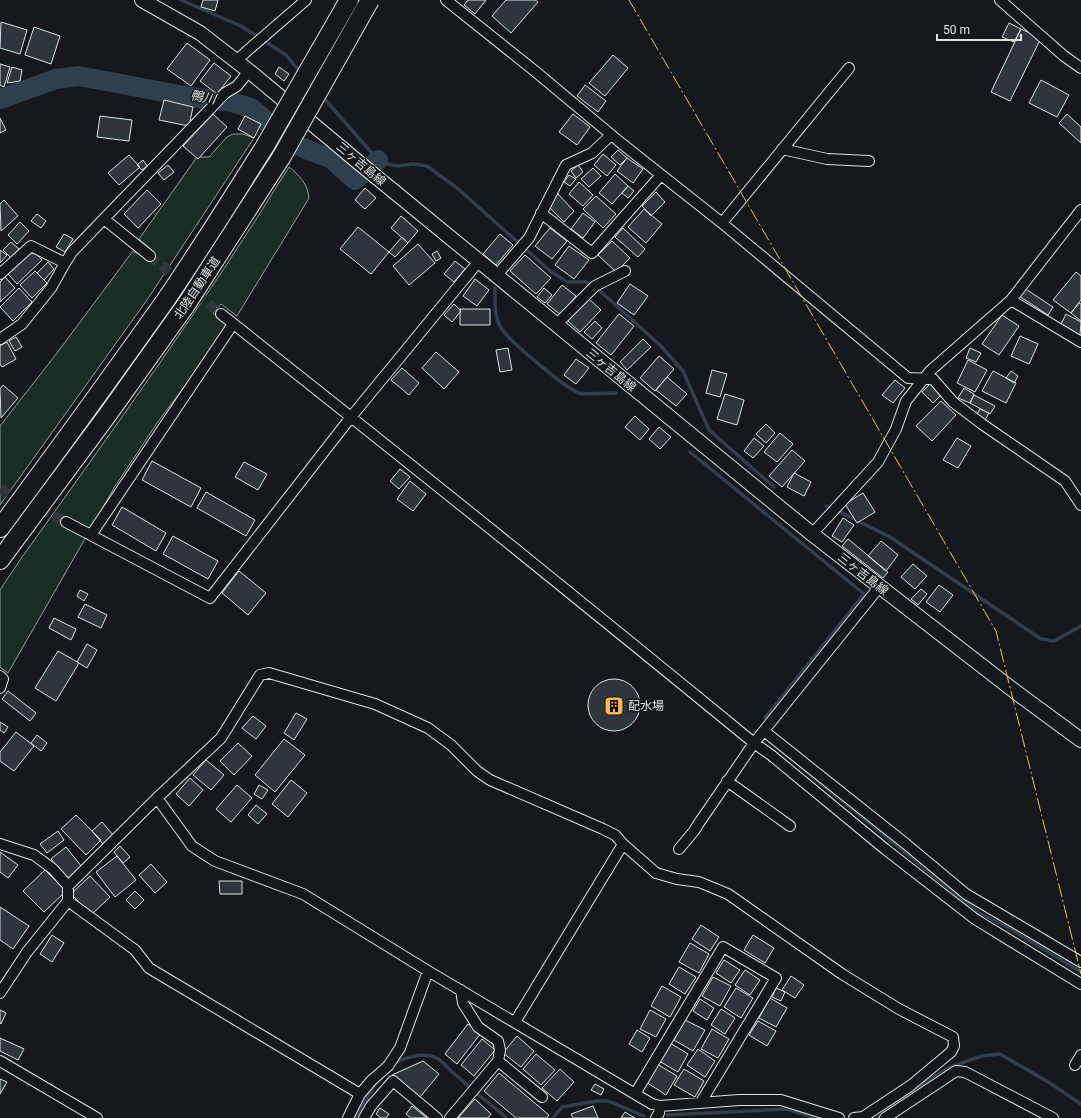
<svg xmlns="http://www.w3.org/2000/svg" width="1081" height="1118" viewBox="0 0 1081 1118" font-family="Roboto,'Noto Sans JP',sans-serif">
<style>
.green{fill:#1a2d24;stroke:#939e99}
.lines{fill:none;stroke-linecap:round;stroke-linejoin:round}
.stream{stroke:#2f3f4d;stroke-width:3.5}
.river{stroke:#2f3f4d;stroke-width:20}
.building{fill:#2c363c;stroke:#d8e6dc}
.minor-tunnel{stroke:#313739;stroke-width:10;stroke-dasharray:10 5;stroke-linecap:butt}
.minor-casing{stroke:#d8e6dc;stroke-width:12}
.secondary-casing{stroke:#d8e6dc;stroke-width:16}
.motorway-casing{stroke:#d8e6dc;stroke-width:20}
.minor{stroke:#14181c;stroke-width:10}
.secondary{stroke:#14181c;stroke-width:14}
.motorway{stroke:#14181c;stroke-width:18}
.motorway-bridge-casing{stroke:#d8e6dc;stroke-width:20;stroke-linecap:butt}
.motorway-bridge{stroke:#14181c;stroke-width:18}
.power{stroke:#ffb74d;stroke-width:1;stroke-dasharray:14 3 2 3;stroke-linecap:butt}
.labels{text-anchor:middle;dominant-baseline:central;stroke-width:3;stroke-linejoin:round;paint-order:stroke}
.street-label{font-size:12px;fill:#d8e6dc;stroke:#14181c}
.poi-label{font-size:12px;fill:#d8e6dc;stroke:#14181c;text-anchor:start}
.water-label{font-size:13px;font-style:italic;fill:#d8e6dc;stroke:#14181c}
</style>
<rect width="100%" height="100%" fill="#14181c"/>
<path class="green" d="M233,134H243L254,138L147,300L0,505V426L57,353L133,251L145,258L152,250L139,239L197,157H209L227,137Z
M289,167C299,175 308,184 309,198L237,316L221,304L213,313L229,327L157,423L114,488L8,673L0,667V590L20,560C112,431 206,302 289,167Z"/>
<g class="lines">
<path class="stream" d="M181,0L241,26L286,55L300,72
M322,96L378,160L383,163L398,166L413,164L427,166L457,188L549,270L567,282H586L600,291L661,346L683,371L709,430L774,487
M495,288C495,302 494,316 501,328C509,341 564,387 579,393C586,395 608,393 616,393
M690,452L864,594L765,718
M826,506L830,507
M840,512L890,537L1041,639L1054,641L1081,626
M768,740L979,913L1007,927L1081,972
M393,1065C402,1057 423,1053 434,1057C440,1058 446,1066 450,1070C469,1087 488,1103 507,1118
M667,1115L787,1109L815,1118
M355,1118L375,1085L382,1077
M553,1118L562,1107L597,1101H608L644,1116
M878,1118L925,1082L950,1067L982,1056L1000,1054L1050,1083L1081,1104"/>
<path class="river" d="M0,99L56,79L79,76L190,97L232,102L251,108L261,116L283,138L308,150L332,159L355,180L378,160"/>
</g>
<path class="building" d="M203,0H218L215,11L201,7Z
M468,0H486L475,14L464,5Z
M506,0H535L538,2L511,33L492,16Z
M1,22L27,30L20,54L0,48Z
M1009,23L1021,29L1014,42L1002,37Z
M34,27L60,36L51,64L25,55Z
M1021,29L1041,38L1010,101L991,92Z
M187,43L210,60L191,86L167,69Z
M613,55L628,68L605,96L589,83Z
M214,63L231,76L217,94L200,81Z
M0,64L10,67L4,87L0,85Z
M12,67L22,70L20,81L7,83Z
M279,67L289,74L284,81L275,74Z
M1041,80L1069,95L1057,117L1029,103Z
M585,85L606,101L598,112L577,96Z
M164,100L193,107L189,126L159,120Z
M213,114L227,127L198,159L183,146Z
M573,114L590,127L577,145L559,132Z
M1067,114L1081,127V143L1059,123Z
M100,116L132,120L129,141L97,137Z
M245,116L261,124L254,138L238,129Z
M0,118L6,130L0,133Z
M618,150L627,158L620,165L611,157Z
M603,154L616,165L607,176L594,165Z
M129,155L140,167L119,185L108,173Z
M627,158L643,169L633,183L617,171Z
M143,160L147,166L142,170L137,165Z
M168,165L174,172L164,180L158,173Z
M578,165L583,172L576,178L571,171Z
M593,168L601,176L589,187L581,179Z
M615,174L628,186L612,204L599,193Z
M569,175L576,179L570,186L564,182Z
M579,182L593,195L583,206L569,194Z
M628,186L634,191L628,198L622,193Z
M365,188L376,198L365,209L355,200Z
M147,190L161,204L138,228L124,214Z
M656,192L665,202L651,216L642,206Z
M558,194L574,211L564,222L547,205Z
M596,196L616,214L603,228L583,209Z
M4,200L18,216L1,231L0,204Z
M644,209L662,224L646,243L628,227Z
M583,213L595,222L583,238L571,229Z
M37,214L46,221L41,228L31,221Z
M401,216L418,231L408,243L391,228Z
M20,222L29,231L17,244L8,235Z
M358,227L389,252L371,274L340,249Z
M550,228L567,241L552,259L535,246Z
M623,228L645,249L638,257L615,237Z
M64,234L73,239L65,252L56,247Z
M500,234L513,245L496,265L483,254Z
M402,237L408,243L395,257L389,252Z
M612,241L630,258L616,272L598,255Z
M11,242L19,249L11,258L3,250Z
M418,244L435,263L409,285L393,266Z
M569,246L589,260L574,279L555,265Z
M0,250L7,255L0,263Z
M33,250L42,260L17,284L8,274Z
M437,251L441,258L436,261L432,254Z
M525,255L551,278L536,294L510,271Z
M455,261L465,269L454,282L444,274Z
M48,262L54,269L44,280L37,273Z
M35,271L47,283L32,298L20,285Z
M1076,272L1081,276V300L1071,313L1053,300Z
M5,277L15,288L0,302V282Z
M475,279L489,290L477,306L463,296Z
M630,284L648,296L634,315L617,303Z
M562,285L576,296L561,315L547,304Z
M19,288L32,302L13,321L0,307Z
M544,288L552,295L545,303L537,297Z
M1024,288L1053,307L1048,315L1019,296Z
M588,298L601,310L580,332L568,321Z
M1079,303L1081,304V321L1071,313Z
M454,304L461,311L452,322L444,315Z
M460,309H490V325H460Z
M619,314L634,326L611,355L596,343Z
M1066,314L1081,322L1080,335L1061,324Z
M1002,315L1019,326L999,355L982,344Z
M595,321L602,328L592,339L584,332Z
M1020,336L1038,344L1029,364L1011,356Z
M16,337L22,347L15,351L9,341Z
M643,339L651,347L627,370L620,362Z
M7,342L16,359L2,367L0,364V346Z
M508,348L512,370L500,372L496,350Z
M970,348L981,353L976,362L966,358Z
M436,352L459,372L444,389L422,368Z
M659,356L674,369L655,391L640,378Z
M576,359L589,368L576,384L564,375Z
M968,360L987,370L975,392L957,383Z
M402,368L419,383L409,395L391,380Z
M712,370L727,374L720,397L706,393Z
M993,371L1016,383L1006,403L982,391Z
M1011,371L1018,376L1014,383L1006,378Z
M667,377L687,394L676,406L656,390Z
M895,380L905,388L893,403L882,395Z
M931,383L942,394L933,403L922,392Z
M3,385L18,398L1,418L0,389Z
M964,388L974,394L970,403L958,398Z
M725,394L744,400L737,425L717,419Z
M974,395L995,406L990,414L970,403Z
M941,401L956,415L932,441L916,426Z
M980,409L989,413L985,420L976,416Z
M635,416L649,429L640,440L625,427Z
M766,424L775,433L766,443L756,434Z
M659,427L671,437L660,449L649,439Z
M780,433L793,444L777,462L764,452Z
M754,438L764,446L753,458L744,451Z
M957,438L971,446L958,468L943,460Z
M792,450L805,461L782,487L769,476Z
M152,461L201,488L191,507L142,480Z
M244,462L267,474L258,490L235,477Z
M400,469L410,477L399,489L390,481Z
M794,473L811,482L804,496L787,487Z
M410,481L426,494L413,511L397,499Z
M206,492L255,520L246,536L197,508Z
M863,493L875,512L857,523L845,504Z
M122,507L166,533L156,551L112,525Z
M843,518L854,525L842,542L832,536Z
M173,536L218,561L208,579L163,554Z
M848,539L888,572L883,578L842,546Z
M881,541L898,555L886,571L868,556Z
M913,564L927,576L915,589L901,577Z
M239,571L266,593L248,615L222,593Z
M939,585L953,595L940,612L926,602Z
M921,589L927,594L918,605L911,599Z
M80,590L88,594L84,601L77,596Z
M85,604L107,615L101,628L78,617Z
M54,618L76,629L71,640L49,628Z
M87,644L97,650L87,668L77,662Z
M58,651L79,663L56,701L35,688Z
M588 705a26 26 0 1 1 52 0a26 26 0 1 1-52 0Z
M8,691L36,713L30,721L2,699Z
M296,713L307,719L294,740L284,733Z
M253,716L266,726L256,739L242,728Z
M0,722L8,727L4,733L0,730Z
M16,732L34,746L14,771L0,761V752Z
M37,735L47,743L41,751L31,743Z
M284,739L305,755L275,792L255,775Z
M238,743L252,756L234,775L220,761Z
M206,760L224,775L211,790L193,775Z
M190,778L203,790L189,806L176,794Z
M291,780L307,793L288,817L272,804Z
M237,785L252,798L231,822L216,809Z
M259,785L268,790L262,799L254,794Z
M256,805L267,814L258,824L248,815Z
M76,815L101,840L86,855L61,829Z
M102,822L113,835L103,844L92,831Z
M58,831L64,840L47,853L40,844Z
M120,846L130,857L123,863L114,852Z
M66,847L82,867L67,879L51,859Z
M0,852L18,865L8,878L0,872Z
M117,856L136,880L115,897L96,872Z
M151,864L167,882L155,893L139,875Z
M45,870L66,891L44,912L23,891Z
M90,876L110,897L91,915L71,894Z
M219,881H242V894H220Z
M135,891L144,900L135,909L126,900Z
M0,907L29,926L13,949L0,940Z
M701,925L719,937L710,951L692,939Z
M52,935L64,943L52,962L40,954Z
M753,935L774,948L765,963L744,950Z
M690,943L709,954L699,973L679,962Z
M724,960L740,970L731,983L716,973Z
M679,967L696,977L685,994L669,984Z
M745,970L760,980L750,995L735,985Z
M791,976L804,985L795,998L782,990Z
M713,977L731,986L720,1006L702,996Z
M662,986L681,997L670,1017L651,1006Z
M736,988L753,998L741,1018L724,1007Z
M776,988L785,992L781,1001L772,997Z
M770,998L787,1008L776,1027L759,1018Z
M700,999L714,1008L707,1020L693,1011Z
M721,1009L735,1018L725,1034L711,1025Z
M0,1010L6,1013L1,1024L0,1023Z
M650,1010L666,1019L656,1037L640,1029Z
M685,1020L705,1030L693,1051L674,1040Z
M758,1021L776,1031L767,1046L749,1035Z
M468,1024L481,1033L457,1064L445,1054Z
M712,1029L729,1039L718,1058L701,1049Z
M637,1030L650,1038L642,1052L629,1044Z
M517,1036L534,1051L521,1067L503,1053Z
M0,1038L24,1049L18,1060L0,1051Z
M482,1039L495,1050L474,1076L461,1065Z
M670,1043L688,1054L678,1072L659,1061Z
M698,1049L715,1061L705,1077L687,1065Z
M536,1054L555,1070L541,1085L523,1069Z
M423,1061L439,1074L420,1097L392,1075Z
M657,1064L677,1076L666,1095L646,1082Z
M560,1069L574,1082L557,1101L542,1088Z
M684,1069L704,1081L695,1097L674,1085Z
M499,1073L549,1115L547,1118H516L484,1091Z
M0,1079L7,1082L0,1094Z
M595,1084L604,1089L601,1095L591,1090Z
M475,1099L491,1114L488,1118H458Z
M412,1106L427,1118H411L406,1114Z
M593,1106L598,1118H573L571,1114Z
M380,1108L389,1114L386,1118H381L376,1114Z
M625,1112L635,1118H621Z"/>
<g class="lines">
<path class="minor-tunnel" d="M150,256L221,314
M0,489L66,522"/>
<g class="minor-casing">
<path id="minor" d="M446,0L536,72L621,143L722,223L908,378L933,379L953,402L982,424L1065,481L1081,505
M1000,0L1064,56L1081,68
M236,61L247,51L306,0
M782,149L827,159L869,161
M541,213L592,253L661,175
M104,219L150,256
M722,223L849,68
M0,274L31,246L65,263
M496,276L529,238L566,165L592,153L611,135
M1011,300L1081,342
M221,314C400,455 577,598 754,743L771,755L885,849L975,919L1081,984
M556,325L595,286L625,271
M0,339L22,324L51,288L65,263L72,252L209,110L225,93L237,86L249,71
M66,522L210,598L351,417L479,261
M812,534L878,462L896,429L906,401L930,371L1011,300L1081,210
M91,535L233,324
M0,676L3,679L0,688
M764,731L906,844L966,894L1081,962
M727,781L790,826
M157,798L192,846L215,861L303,894L428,971L652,1104L660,1106L739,1100H781L839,1118
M0,844L34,855L53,869L68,886V901L27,952L0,993
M623,844L656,873L677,879L699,882L728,894L842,974L899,1009L953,1037L954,1046L951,1052L910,1086L863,1117L854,1118
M679,849L694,831L699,823L754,743L880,586
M68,886L157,798L221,738L260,675L269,673L375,704L428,728L451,745L477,771L490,780L603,829L615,835L623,844L515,1022
M68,901L135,950L149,968L360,1094
M0,1061L97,1118
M498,1061L542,1097
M1075,1065L1081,1055
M635,1094L723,947L776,978L701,1102
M348,1118L360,1094L372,1080L388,1066L400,1048L428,971
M364,1118L371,1106L393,1081L437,1118
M450,1118L498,1061L500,1050L498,1041L478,1027L463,1003L461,990
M656,1118L659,1113L660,1106
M885,1118L956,1071L965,1072L1053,1118"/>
</g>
<g class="secondary-casing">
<path id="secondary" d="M142,0L200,33L249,71L358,162L812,534L1017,693L1081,740"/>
</g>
<g class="motorway-casing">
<path id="motorway" d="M0,528C56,453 111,377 165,301C200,250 232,198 265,146
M0,560L106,417L186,305L282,156"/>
</g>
<use href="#minor" class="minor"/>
<use href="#secondary" class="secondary"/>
<use href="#motorway" class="motorway"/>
<g class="motorway-bridge-casing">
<path id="motorway-bridge" d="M265,146L349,0
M282,156L370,0"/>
</g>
<use href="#motorway-bridge" class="motorway-bridge"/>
<path class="power" d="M629,0L996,631L1081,974"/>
</g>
<defs>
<g id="building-square" transform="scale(1)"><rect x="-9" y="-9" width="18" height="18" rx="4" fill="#ffb74d" stroke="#14181c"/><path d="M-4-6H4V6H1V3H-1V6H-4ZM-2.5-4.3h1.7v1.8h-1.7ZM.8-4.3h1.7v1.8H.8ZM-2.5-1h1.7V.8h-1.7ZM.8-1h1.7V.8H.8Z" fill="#111"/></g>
</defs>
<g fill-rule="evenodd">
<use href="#building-square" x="614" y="706"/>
</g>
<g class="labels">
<g class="street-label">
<text transform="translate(361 164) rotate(40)">三ヶ吉島線</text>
<text transform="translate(197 288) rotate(-56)">北陸自動車道</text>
<text transform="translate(611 370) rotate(39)">三ヶ吉島線</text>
<text transform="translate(863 574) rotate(38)">三ヶ吉島線</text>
</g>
<g class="poi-label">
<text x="628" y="706">配水場</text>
</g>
<g class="water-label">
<text transform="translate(203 97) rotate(10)">鴨川</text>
</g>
</g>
<path d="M937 34v6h84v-6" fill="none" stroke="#d8e6dc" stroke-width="2"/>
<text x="943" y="34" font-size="12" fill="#d8e6dc" stroke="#14181c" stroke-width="3" paint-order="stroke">50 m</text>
</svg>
